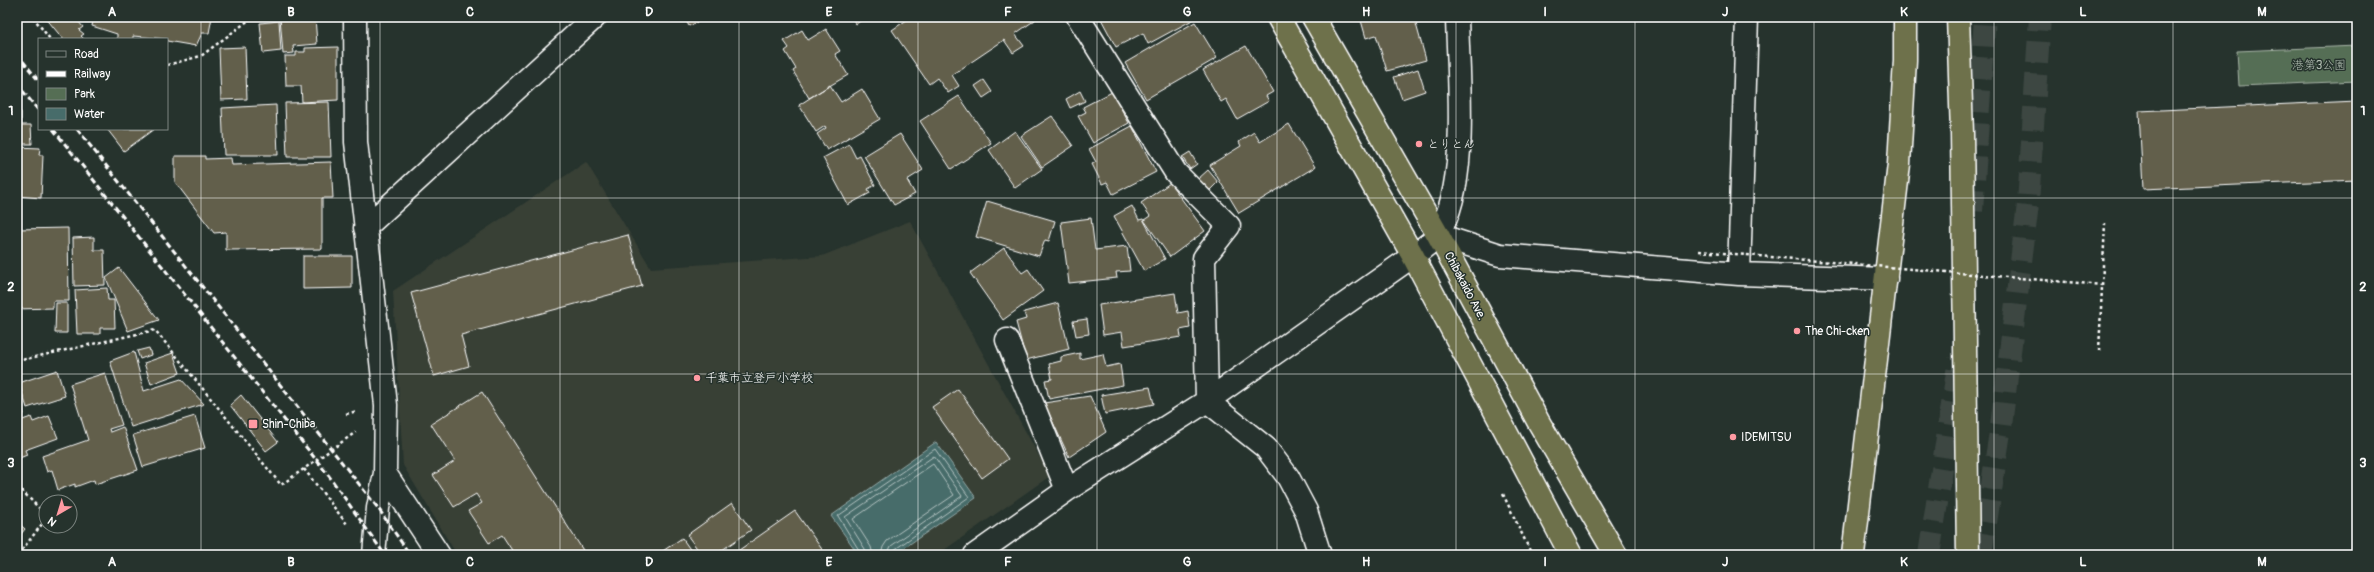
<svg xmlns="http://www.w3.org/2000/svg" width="2374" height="572" viewBox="0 0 2374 572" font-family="Pangolin,'Klee One',sans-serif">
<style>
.built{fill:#384036}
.green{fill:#556e54;stroke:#aab6aa}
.water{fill:#476c6a;stroke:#91a7a6}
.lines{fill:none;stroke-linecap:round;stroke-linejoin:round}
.shore{stroke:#b5c4c3;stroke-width:1}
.building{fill:#625f4b;stroke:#fff}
.highway-tunnel{stroke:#3c4742;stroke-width:22;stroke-dasharray:22 11;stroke-linecap:butt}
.minor-casing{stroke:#fff;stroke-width:25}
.highway-casing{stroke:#fff;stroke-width:25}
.path{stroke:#fff;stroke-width:2.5;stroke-dasharray:3 3;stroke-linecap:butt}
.minor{stroke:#26332d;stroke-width:22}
.highway{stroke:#6e714b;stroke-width:22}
.rail{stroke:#fff;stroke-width:3;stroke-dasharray:6 3;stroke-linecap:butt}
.path-bridge{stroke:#fff;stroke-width:2.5;stroke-dasharray:3 3;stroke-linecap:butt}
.grid{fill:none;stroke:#fff;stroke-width:1;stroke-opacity:0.55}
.poi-dot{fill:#ff9aa2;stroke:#26332d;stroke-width:1.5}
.labels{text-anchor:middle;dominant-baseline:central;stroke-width:3;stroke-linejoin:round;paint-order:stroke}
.park-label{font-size:12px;fill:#b2beb2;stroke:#26332d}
.poi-label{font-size:12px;fill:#fff;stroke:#26332d;text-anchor:start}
.street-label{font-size:12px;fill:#fff;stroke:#26332d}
.neatline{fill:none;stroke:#fff;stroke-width:1.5}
.grid-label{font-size:13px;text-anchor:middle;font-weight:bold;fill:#fff}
</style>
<rect width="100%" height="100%" fill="#26332d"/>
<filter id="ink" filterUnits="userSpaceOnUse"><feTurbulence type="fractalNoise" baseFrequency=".025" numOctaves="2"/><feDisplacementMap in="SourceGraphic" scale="8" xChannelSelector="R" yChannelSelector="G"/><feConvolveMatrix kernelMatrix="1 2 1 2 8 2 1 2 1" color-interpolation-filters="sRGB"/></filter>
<g filter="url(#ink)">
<path class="built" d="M586,162L651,268L822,256L910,221L1050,476L937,555H457L403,465L393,291Z"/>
<path class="green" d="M2357,46V81L2239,86L2237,51Z"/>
<path class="water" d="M936,442L976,498L894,555H859L831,516Z"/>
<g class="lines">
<path class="shore" d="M862,555L838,516L935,449L969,497L894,550L892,555
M867,555L865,549L845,517L934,456L962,496L891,546L887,555
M873,555L871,547L853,519L933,464L954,495L887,541L883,547L881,555"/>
</g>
<path class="building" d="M45,17H82L78,21L83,27L79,30L84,34L81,36L84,39H63Z
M89,17H212L209,33H202L196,46L167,41V39L133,36V39H117V34L92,26L93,21H89Z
M280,17H315L317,44L293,46L294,53L283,54Z
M684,17H708L689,26Z
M851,17H866L856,24Z
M911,17H1033L1035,20L1015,34L1024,46L1013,53L1004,40L952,75L959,86L948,93L937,78L929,84L892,30Z
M1100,17H1198L1148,44L1143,33L1116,47Z
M1360,17H1420L1422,22L1416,24L1426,60L1387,71L1376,35L1366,38Z
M279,21L281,51L263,53L260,23Z
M1195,22L1217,58L1146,99L1125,63Z
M826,29L840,51L835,54L848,75L809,98L793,71L796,69L785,51L789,48L784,41L802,30L808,40Z
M1246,46L1273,92L1266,96L1269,101L1237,119L1226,99L1221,102L1203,70Z
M245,47L247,99L221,100L219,48Z
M338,47V100L302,102L301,86H286L285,56H296V52H305V48Z
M1418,69L1425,91L1402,99L1394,77Z
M984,80L992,92L983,98L975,86Z
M830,85L841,102L862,89L880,119L827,150L817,134L826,128L825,126L816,132L799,105Z
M1080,91L1085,101L1070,108L1066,99Z
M1112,92L1129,123L1093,143L1078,116L1086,112L1083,107Z
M959,96L991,143L951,169L920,121Z
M2357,101V180L2143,189L2139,111Z
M329,102L331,157H287L285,103Z
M276,105L278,155H224L222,108Z
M17,112H21V125H31L32,144H17Z
M1052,116L1073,146L1042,167L1021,136Z
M1289,124L1315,167L1239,213L1210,165L1241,146L1239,142L1254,132L1260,142Z
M1132,126L1156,172L1113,194L1107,182L1102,184L1092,164L1096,162L1089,149Z
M107,129H154L124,151Z
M1015,131L1042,169L1015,188L989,150Z
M900,134L923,170L907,180L915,194L894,205L864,156Z
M849,144L856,158L860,156L875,185L868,189L870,193L848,205L823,158Z
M17,147L40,148L39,155H43L41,198L17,196Z
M1190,152L1197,164L1190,169L1182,157Z
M175,156H205V159L231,158L232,165L331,162L333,198H322V249L226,250V232L214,233L175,182Z
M1208,170L1218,182L1209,191L1198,179Z
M1170,183L1205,231L1170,257L1144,220L1150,216L1141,203Z
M987,201L1055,221L1049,241L1045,240L1039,256L976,237Z
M1132,206L1139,220L1143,219L1165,259L1144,271L1114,216Z
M1091,218L1095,250L1127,246L1130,271L1116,272L1117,278L1069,283L1061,222Z
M68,228L69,301H53V308L17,309V229Z
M628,235L642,286L461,335L469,366L434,376L411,293Z
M94,237V250H104L105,285L74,286L73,238Z
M1004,248L1022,273L1028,269L1043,291L1003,320L970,273Z
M303,256H352V288L303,289Z
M119,268L159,320L128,331L106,278Z
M107,288L108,300H114L115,328H100V334H77L75,290Z
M1175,293L1178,313L1188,311L1190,328L1180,330L1181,337L1124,346L1122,332L1103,335L1099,305Z
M56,303H67V333H55Z
M1058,303L1069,349L1026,360L1016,322L1026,319L1024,312Z
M1087,319L1089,334L1076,336L1073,321Z
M149,348L151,355L140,359L137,351Z
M134,352L144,391L181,379L204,404L131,427L110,361Z
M173,353L180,373L151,384L144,363Z
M1080,353V359L1103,354L1106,367L1120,364L1123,385L1049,399L1045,380L1052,379L1049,364L1061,361V357Z
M57,370L65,396L27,408L19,383Z
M105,373L122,425L109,429L110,432L123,427L138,470L95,484L94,480L75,487V484L58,490L52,470L47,472L42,456L88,440L70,384Z
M1150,387L1154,404L1105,414L1101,395Z
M958,389L1008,459L982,478L932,407Z
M482,392L586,555H515L502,535L489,543L468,511L482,503L476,494L454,507L433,475L455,461L431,424Z
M17,393L24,414L17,417Z
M241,395L278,442L266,451L230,405Z
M1090,396L1106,432L1069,457L1044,403Z
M49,416L58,438L25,450L27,455L17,459V422L31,417L33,422Z
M195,416L205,448L143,467L133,435Z
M732,503L751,530L715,555H702L687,535Z
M795,511L826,555H732Z
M17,522L25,529L17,539Z
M682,538L694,555H657Z"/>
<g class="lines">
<path class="highway-tunnel" d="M1972,211L1985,17
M1929,555L1959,359
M1981,555L2001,426L2028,204L2040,17"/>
<g class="minor-casing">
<path id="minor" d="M355,17L356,142L386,405L385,473L378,508L374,555
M1078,17L1176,173L1229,226L1204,258L1207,401L1266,448L1288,477L1306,511L1320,555
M365,228L595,17
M1438,235L1500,255L1739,274L1886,279
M1739,274L1747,17
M1007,340L1067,490
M385,473L439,555
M975,555L1067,490L1207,401L1413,256C1420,250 1433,242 1438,234C1470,184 1458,76 1457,17"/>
</g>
<g class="highway-casing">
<path id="highway" d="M1278,17L1413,256L1571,555
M1313,17L1438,235L1538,421L1616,555
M1958,17L1962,133L1968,555
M1853,555L1899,164L1905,60V17"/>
</g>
<path class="path" d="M33,17L50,39
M167,65L201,56L253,17
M2099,351L2105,223
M17,361L155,330L281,485L356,432
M346,414L357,411
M304,469L347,524
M17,486L46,515
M1503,494L1532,555
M18,555L46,519"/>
<use href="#minor" class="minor"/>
<use href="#highway" class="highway"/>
<path class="rail" d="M17,54L39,81
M17,84L39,111
M53,129L329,476L385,555
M77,129L378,508L410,555"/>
<path class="path-bridge" d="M1699,251L2102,285"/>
</g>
</g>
<path class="grid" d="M201,17V555M380,17V555M560,17V555M739,17V555M918,17V555M1097,17V555M1277,17V555M1456,17V555M1635,17V555M1814,17V555M1994,17V555M2173,17V555M17,198H2357M17,374H2357"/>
<g class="poi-dot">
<circle cx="1419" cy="144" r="4"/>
<circle cx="1797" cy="331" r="4"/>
<circle cx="697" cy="378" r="4"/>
<rect x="248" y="419" width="10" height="10" rx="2"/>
<circle cx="1733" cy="437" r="4"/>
</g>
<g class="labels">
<g class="park-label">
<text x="2319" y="65">港第3公園</text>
</g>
<g class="poi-label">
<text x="1427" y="144">とりとん</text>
<text x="1805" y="331">The Chi-cken</text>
<text x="705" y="378">千葉市立登戸小学校</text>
<text x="262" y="424">Shin-Chiba</text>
<text x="1741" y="437">IDEMITSU</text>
</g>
<g class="street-label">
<text transform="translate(1465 286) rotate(62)">Chibakaido Ave.</text>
</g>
</g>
<rect width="2374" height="572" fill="none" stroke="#26332d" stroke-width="44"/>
<rect x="38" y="38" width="130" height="92" fill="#26332d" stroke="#7d8581"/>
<rect x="46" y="51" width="20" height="6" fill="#26332d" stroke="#7d8581"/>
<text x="74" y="58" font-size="12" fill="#ffffff">Road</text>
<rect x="46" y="71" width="20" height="6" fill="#ffffff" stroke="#7d8581"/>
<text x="74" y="78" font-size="12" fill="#ffffff">Railway</text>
<rect x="46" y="88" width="20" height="12" fill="#556e54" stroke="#7d8581"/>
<text x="74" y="98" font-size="12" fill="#ffffff">Park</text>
<rect x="46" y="108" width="20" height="12" fill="#476c6a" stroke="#7d8581"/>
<text x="74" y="118" font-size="12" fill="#ffffff">Water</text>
<g transform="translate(58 514) rotate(218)"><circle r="19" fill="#26332d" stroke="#7d8581"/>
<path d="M0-3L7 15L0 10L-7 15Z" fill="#ff9aa2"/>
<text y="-6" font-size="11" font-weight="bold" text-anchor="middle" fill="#ffffff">N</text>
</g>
<rect x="22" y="22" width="2330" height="528" class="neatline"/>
<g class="grid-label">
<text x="112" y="16">A</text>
<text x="291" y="16">B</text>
<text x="470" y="16">C</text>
<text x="649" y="16">D</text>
<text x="829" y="16">E</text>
<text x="1008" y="16">F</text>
<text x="1187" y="16">G</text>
<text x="1366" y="16">H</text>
<text x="1545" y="16">I</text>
<text x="1725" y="16">J</text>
<text x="1904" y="16">K</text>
<text x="2083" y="16">L</text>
<text x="2262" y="16">M</text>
<text x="11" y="115">1</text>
<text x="2363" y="115">1</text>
<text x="11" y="291">2</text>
<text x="2363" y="291">2</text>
<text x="11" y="467">3</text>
<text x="2363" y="467">3</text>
<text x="112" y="566">A</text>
<text x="291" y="566">B</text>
<text x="470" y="566">C</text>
<text x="649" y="566">D</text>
<text x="829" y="566">E</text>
<text x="1008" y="566">F</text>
<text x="1187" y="566">G</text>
<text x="1366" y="566">H</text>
<text x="1545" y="566">I</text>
<text x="1725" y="566">J</text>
<text x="1904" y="566">K</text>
<text x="2083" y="566">L</text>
<text x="2262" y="566">M</text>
</g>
</svg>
